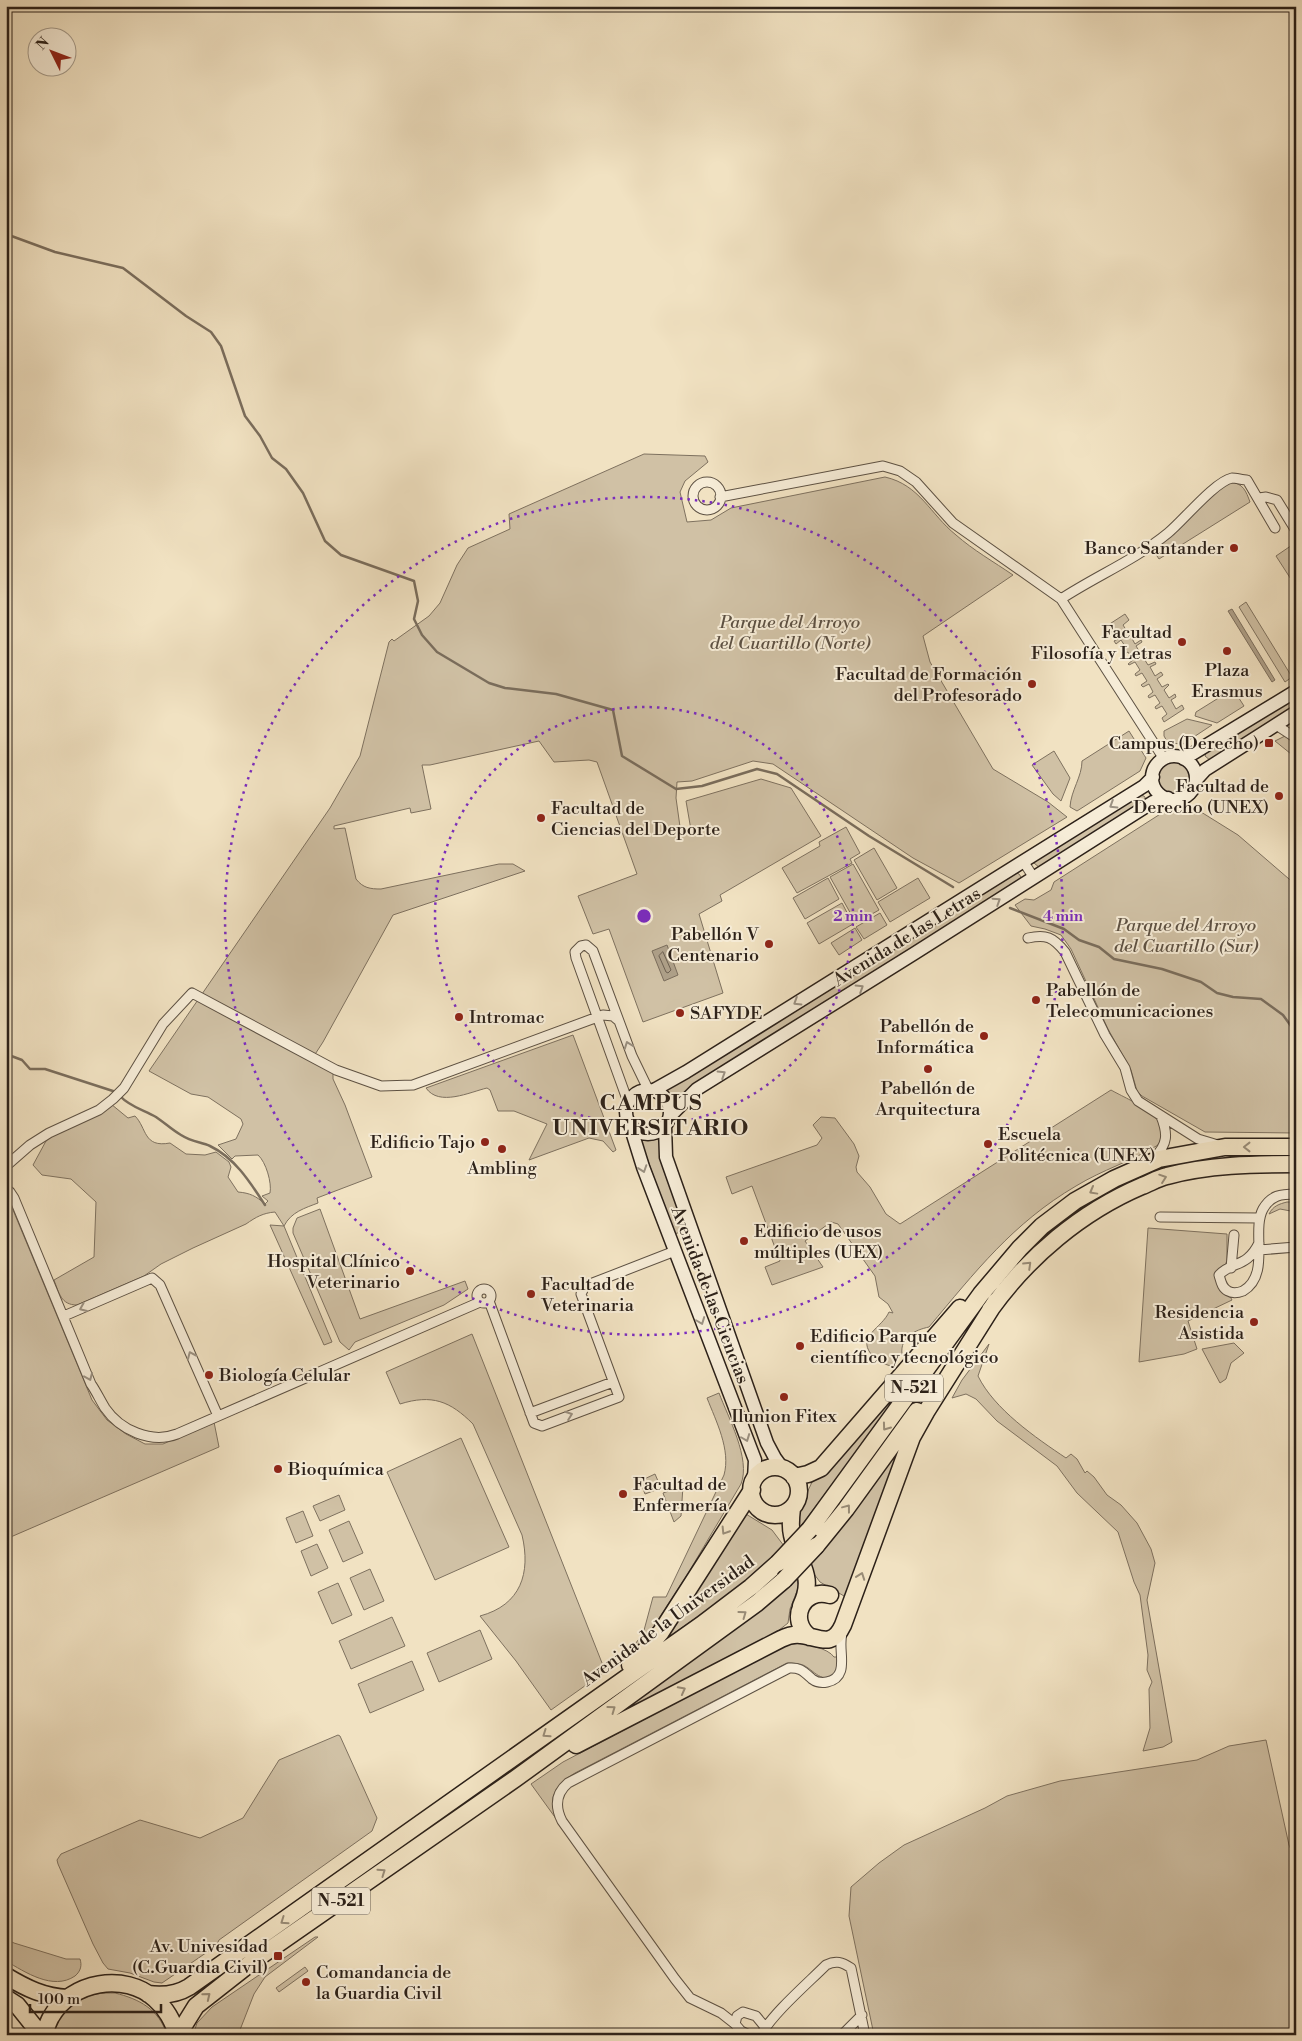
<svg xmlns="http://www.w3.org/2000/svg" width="1302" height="2041" viewBox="0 0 1302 2041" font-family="'Libre Bodoni',serif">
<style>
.green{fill:#d0c1a5;stroke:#7e715f}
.water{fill:#aea089;stroke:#7a6d5c}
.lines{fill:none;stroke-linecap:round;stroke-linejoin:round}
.shore{stroke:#6d6051;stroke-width:1}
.stream{stroke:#7a6d5c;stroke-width:2.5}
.street-casing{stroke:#5d5143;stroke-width:11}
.secondary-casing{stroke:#2c2119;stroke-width:15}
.highway-casing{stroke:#2c2119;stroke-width:19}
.street{stroke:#f6ecd7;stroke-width:9}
.secondary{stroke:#f6ecd7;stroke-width:12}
.highway{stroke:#f1e2c2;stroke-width:16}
.highway-bridge-casing{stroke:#2c2119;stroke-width:19;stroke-linecap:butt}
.highway-bridge{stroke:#f1e2c2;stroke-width:16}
.oneway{stroke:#9b9182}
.oneway2{stroke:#988b76}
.ring{fill:none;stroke:#7b2cbf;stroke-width:2.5;stroke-dasharray:2.5 5}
.poi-dot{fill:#8f2418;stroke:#f6ecd7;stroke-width:2}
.labels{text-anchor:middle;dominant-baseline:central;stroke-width:4;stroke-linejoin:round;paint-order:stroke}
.shield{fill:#f6ecd7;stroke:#695e52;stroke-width:1}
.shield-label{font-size:16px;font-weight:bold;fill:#2c2119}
.poi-label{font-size:18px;fill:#2c2119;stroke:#f6ecd7;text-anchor:start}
.park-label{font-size:18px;font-style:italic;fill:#5d5143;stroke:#f6ecd7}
.street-label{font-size:18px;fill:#2c2119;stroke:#f6ecd7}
.district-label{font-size:22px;font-weight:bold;letter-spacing:1px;fill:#2c2119;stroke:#f6ecd7}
.centre{fill:#7b2cbf;stroke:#f6ecd7;stroke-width:2.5}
.ring-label{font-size:15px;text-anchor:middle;font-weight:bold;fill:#7b2cbf;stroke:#f6ecd7;stroke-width:4;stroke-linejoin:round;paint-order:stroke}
</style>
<rect width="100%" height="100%" fill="#f1e2c2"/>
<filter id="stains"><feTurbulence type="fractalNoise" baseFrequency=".004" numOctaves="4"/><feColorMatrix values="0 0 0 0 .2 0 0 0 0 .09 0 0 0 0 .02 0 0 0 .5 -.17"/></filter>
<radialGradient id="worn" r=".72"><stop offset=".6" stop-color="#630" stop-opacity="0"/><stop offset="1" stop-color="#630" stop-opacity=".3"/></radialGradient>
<path class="green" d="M644,454L705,456L708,462L685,481L680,492L687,522L711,520L731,508L885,477C920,485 930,514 956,535C973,550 994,562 1013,575L923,636L930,662L993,769L1048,802L1067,817L959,883L913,858L773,764L753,761L692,781L677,782L676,798L681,834L691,830L686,801L761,779L791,788L821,836L720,895L722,901L699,914L723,993L643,1022L609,929L593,934L578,896L637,874L597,762L589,760L554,762L539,741L430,765H422L431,809L411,813L410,808L334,826V829L345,828L356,879C363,888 370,889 381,889L499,864H513L525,871L393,915L323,1042L312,1059L333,1072V1079L345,1105L372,1177L317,1198L318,1203C305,1208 291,1212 284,1226L332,1342L324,1345L270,1225L284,1226L275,1212C263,1213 256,1217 246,1224L193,1248L161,1264L144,1276L77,1305C61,1305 59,1293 54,1280L94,1257L96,1202L71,1179L42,1175L33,1165L46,1141L53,1135L111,1104L128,1118L135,1116C147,1128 143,1148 170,1143L186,1154L205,1155L216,1152L229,1162L231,1167L228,1177L238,1192C250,1193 256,1196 265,1204L268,1201L262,1196L270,1193C272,1183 266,1162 258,1155L235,1156L232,1159L218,1145L236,1139L243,1124L241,1119L208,1097L191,1094L149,1071L330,808L360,756L389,642L392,639L394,641L429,616L440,603L457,565L468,548L510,529L509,514Z
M1230,482C1243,483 1246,491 1250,502L1159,559L1155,553L1157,548L1217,491Z
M1295,543L1296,545V587L1276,556Z
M1246,602L1292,677L1285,682L1239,607Z
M1125,614L1129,620L1123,625L1128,633L1134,629L1136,631L1130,635L1135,644L1141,640L1142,642L1136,646L1141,654L1148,651L1149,653L1143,657L1148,665L1155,662L1156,664L1150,667L1155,676L1161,672L1163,675L1157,679L1162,687L1168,684L1169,685L1164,690L1169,698L1175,694L1176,697L1171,700L1176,709L1182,705L1184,709L1164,722L1162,718L1167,714L1162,706L1156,709L1155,707L1160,703L1155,695L1149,698L1148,696L1153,692L1149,684L1143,687L1141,685L1147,681L1142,673L1136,676L1135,674L1140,670L1135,662L1129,665L1128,664L1133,660L1128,652L1123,655L1122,653L1127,649L1121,640L1116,644L1114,641L1120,638L1115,630L1109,633L1105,627Z
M1233,689L1244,706L1217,723L1195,716L1196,712Z
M1296,696V707L1211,761L1205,756L1206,753Z
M1187,719L1212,725L1183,744L1168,743L1164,736V731Z
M1129,731L1146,758L1140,771L1077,811L1070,807C1071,790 1082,777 1082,761Z
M1285,736L1296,741V758L1275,741Z
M1054,751L1070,778L1061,801L1053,794L1032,765Z
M1158 778a16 16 0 1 1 32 0a16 16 0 1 1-32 0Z
M1139,795L1144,796L1146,799L1145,803L1040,868L1034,863L1035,859Z
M1193,807L1238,835L1296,885V1133L1205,1132L1142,1096L1137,1091L1131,1070L1108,1029L1071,949L1061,935L1045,929L1031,926L1015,905L1025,899L1034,900L1051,890L1054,882L1165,811H1181Z
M846,827L860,853L850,859L852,863L797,893L782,868L820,846L819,842Z
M874,848L897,888L877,900L854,860Z
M853,864L879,910L856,923L830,877Z
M1014,872L1019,874L1021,877L1020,881L673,1099L666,1089Z
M828,878L839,899L805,919L793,898Z
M918,878L930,898L890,922L878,902Z
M842,903L853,924L819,944L807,923Z
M880,913L887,925L864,939L856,927Z
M855,928L862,940L839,955L831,943Z
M573,1035L616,1150L613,1152L603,1141L589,1138L529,1160L547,1124L514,1111H498L490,1090L487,1088C470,1092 439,1107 426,1088Z
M1111,1090C1130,1101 1175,1117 1158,1145C1132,1161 1102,1170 1076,1186C1013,1223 975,1272 929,1327C915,1330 900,1337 902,1354L891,1366C883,1364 876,1360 871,1354C857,1336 882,1328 889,1312L893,1313L888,1304L879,1297L875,1276L838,1224L831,1222L805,1241L823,1267L772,1285L765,1267L780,1261L752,1186L732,1194L726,1177L817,1145L822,1138L813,1125L821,1117L835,1118L854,1144L859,1156L856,1167L857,1172L870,1187L886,1214L900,1224Z
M640,1138L653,1140L660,1138L662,1159L688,1230L674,1234Z
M8,1198L92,1400L107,1420L126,1434L145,1444H163L214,1422L219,1447L6,1539Z
M1287,1202H1296V1212L1280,1209L1269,1214C1273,1206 1279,1204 1287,1202Z
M320,1209L360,1319L465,1281L468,1289L444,1305L355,1342L349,1350L340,1342L293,1233V1228L297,1218Z
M1148,1228L1227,1234V1261L1219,1275L1232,1300L1188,1321L1197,1349L1184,1354L1139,1362Z
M472,1334L604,1668L631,1649L643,1634L653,1597H666L724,1475C731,1450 716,1421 707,1398L719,1393C728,1417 751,1459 741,1484L687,1575L647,1637L631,1653L551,1710L516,1661L480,1616C521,1605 531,1573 522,1535L473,1424C450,1401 432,1394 400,1404L386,1372Z
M1234,1343L1244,1353L1231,1363L1226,1379L1220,1383L1202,1349Z
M989,1344L978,1376C994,1409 1036,1438 1066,1458L1071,1454L1077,1459L1085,1473L1087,1471L1094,1477L1107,1495L1121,1505L1137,1523L1151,1549L1155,1563L1147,1600L1172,1742L1163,1747L1143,1751L1150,1728L1149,1689L1152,1682L1147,1670L1148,1655L1140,1595L1134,1582L1118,1532L1077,1493L1057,1466L997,1421L976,1399L966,1394L952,1398L962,1380Z
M930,1350L887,1411L797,1531V1514L813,1480Z
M461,1438L509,1547L435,1580L387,1472Z
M902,1444L848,1596H844L820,1582L808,1566C844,1529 872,1485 902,1444Z
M655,1474L661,1488L645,1494L640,1481Z
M683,1486L681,1516L674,1522L663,1493Z
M339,1495L345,1510L320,1521L313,1506Z
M303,1511L313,1536L296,1543L286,1518Z
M741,1511L772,1530L784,1546L748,1581L663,1641Z
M349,1521L363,1553L343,1562L329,1530Z
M317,1544L328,1568L311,1576L301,1551Z
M370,1569L384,1601L364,1610L350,1578Z
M796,1578L799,1586L790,1609L788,1623L774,1634L775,1636L598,1727Z
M338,1583L352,1615L332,1624L318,1592Z
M392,1617L405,1646L351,1669L339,1641Z
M480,1630L492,1659L439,1682L427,1653Z
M795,1643C806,1644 828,1648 834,1657H837C839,1662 839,1668 835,1672C823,1686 814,1670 803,1665C798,1663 793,1663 787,1663L575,1773C555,1785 547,1797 557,1820L531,1784L563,1762L788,1644Z
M412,1661L424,1690L370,1713L358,1684Z
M338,1735L340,1736L377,1818L372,1831L219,1940L216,1946L162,1983L154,1982L130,1973L108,1969L103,1963L93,1944L58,1864L57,1860L61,1854L140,1820L200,1838L243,1818L279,1760Z
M1266,1740L1289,1845L1296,1861V2035H874L849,1916L851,1887L879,1863L904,1845L985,1808L1007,1796L1060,1781L1197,1760L1229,1746Z
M315,1937H318L265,1977L254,1994L238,2035H193L197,2023L212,2007Z
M6,1939L14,1943L66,1959H80C82,1965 81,1971 75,1976C53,1991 25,1972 6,1961Z
M305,1967L308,1971L279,1992L276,1988Z
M115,1993C139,1999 159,2009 167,2035H51C56,2015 76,1998 96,1994C102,1993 109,1993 115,1993Z"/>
<path class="water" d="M1232,609L1275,680L1272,682L1228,611Z
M667,945L678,975L664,981L652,951Z"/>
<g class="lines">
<path class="shore" d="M663,952L671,970L668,973L666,972L659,956Z"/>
<path class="stream" d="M6,234L55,252L123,268L186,316L211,332L221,346L245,416L260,436L272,458L286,469L303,493L325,541L341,555L414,581L418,601L414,619L422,635L437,652L489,683L505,688L556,694L613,710L622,756L676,789L702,786L757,769L777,774L869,836L953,887
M1010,908L1064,929L1079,940L1099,947L1114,959L1162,969L1201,982L1217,993L1233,997L1261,999L1283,1015L1296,1033
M6,1054L22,1060L30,1069H45L116,1092
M120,1096C130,1107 144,1110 156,1117C165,1123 172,1130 181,1135C192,1142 201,1142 210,1146C235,1158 250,1182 265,1205"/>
<g class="street-casing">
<path id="street" d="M693 496a14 14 0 1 1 28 0a14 14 0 1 1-28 0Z
M720,497L883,466L900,471L916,482L953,523L1061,599L1164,759
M1259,498L1266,497L1277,500L1296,531
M1061,599C1096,576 1135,560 1168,533C1183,521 1214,482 1232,478C1236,478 1243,480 1247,480L1275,528
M1276,725L1296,738
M1023,861L1034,878
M1028,938C1046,934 1053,937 1065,952L1105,1035L1125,1068L1131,1090L1138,1101L1198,1139L1218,1145
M628,1102L576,958L575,952L581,946L586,945L593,951L632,1056L648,1089
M1154,1158C1168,1144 1168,1134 1161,1116
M6,1166L30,1145L49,1133L99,1110L113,1099L124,1088L163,1024L192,993L336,1070L381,1086L413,1085L603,1015L613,1016L619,1021
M6,1189L10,1192L14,1198L91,1384C96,1391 100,1400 105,1408C120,1430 151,1444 177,1434L480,1302
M1160,1217L1259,1218
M1259,1243C1247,1268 1232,1261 1219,1275C1221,1282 1222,1288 1228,1291C1233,1294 1238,1293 1243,1291C1271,1275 1251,1231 1263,1209C1271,1195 1281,1194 1296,1194
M1259,1250L1296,1247
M1231,1268L1234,1235
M477 1296a7 7 0 1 1 14 0a7 7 0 1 1-14 0Z
M489,1301L534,1423L542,1426L619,1397L581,1294L585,1286L675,1251
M64,1316L152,1278L160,1285L218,1416
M530,1413L613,1382
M735,2024L721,2013L690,1998L675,1979L562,1821C555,1807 555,1794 568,1783L789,1668C800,1667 804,1672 812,1679C816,1682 822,1683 827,1682C848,1678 840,1656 841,1642C841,1638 842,1634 842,1630
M749,2035L741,2031L735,2024L737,2016L743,2012L756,2016L765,2027
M761,2035C772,2014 808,1983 826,1965C836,1960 842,1962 851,1968L865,2035
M842,2035L862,2015"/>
</g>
<g class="secondary-casing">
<path id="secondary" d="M1152 778a22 22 0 1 1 44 0a22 22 0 1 1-44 0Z
M1184,759L1296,691
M1196,780L1205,770L1296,712
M626 1112a22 22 0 1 1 44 0a22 22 0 1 1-44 0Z
M654,1090L686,1072L1144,786L1153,777
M671,1115L697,1089L915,953L1153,802L1168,798
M629,1122L643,1167L755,1460L754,1480
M665,1126L666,1157L767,1443L775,1458L783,1469"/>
</g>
<g class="highway-casing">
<path id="highway" d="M990,1310C1028,1257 1081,1212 1142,1186C1150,1183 1158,1178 1167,1176C1208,1165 1253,1164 1296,1164
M751 1491a24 24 0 1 1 48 0a24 24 0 1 1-48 0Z
M794,1477L808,1474L821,1468L960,1308
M792,1508C791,1516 790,1527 792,1535C798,1564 816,1575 801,1606
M810,1529L981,1294L1020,1248L1042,1226L1075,1201L1114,1179L1159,1159L1225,1147H1296
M816,1546L846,1509L917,1411
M810,1637C787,1620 803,1587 830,1595
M630,1665L644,1652L661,1632L752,1490
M576,1745L781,1639C787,1636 794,1634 801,1635C819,1637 832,1649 843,1625L912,1437L926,1412L996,1301
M6,1976C26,1988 44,1997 68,1998
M148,1994C163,1996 176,1995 189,1987L701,1625L751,1587L778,1563
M6,1998L17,2005L41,2035
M44,2035C46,2029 48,2022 51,2017C71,1981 125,1972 155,1999C167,2009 172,2021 178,2035
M178,2035L196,2006L252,1962L515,1779L757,1603L784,1580"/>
</g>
<use href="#street" class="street"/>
<use href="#secondary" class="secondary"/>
<use href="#highway" class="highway"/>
<g class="highway-bridge-casing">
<path id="highway-bridge" d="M778,1563L810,1529
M784,1580L816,1546"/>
</g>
<use href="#highway-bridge" class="highway-bridge"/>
</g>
<defs><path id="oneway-chevron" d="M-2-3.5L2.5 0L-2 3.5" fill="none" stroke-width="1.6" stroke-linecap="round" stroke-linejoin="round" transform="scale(1.25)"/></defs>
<g class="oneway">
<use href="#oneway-chevron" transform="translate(1113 805) rotate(148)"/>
<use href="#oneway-chevron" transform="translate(997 901) rotate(-33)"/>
<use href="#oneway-chevron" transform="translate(860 988) rotate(-32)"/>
<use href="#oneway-chevron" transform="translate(797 1002) rotate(148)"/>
<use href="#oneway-chevron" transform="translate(628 1045) rotate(-110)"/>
<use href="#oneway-chevron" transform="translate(722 1074) rotate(-32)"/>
<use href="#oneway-chevron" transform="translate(643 1169) rotate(71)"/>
<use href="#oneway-chevron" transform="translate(83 1308) rotate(157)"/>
<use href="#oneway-chevron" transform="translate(701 1321) rotate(69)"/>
<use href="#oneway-chevron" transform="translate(191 1355) rotate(-114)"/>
<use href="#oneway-chevron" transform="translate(89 1377) rotate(67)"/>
<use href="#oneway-chevron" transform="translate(569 1415) rotate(-20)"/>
<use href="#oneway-chevron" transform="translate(746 1438) rotate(69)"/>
</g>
<g class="oneway2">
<use href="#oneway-chevron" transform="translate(1247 1147) rotate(180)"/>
<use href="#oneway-chevron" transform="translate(1163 1178) rotate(-19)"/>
<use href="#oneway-chevron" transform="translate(1093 1191) rotate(151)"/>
<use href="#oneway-chevron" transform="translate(1028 1265) rotate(-44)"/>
<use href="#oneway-chevron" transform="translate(886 1427) rotate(126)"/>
<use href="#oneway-chevron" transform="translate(847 1508) rotate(-53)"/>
<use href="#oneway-chevron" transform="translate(725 1531) rotate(122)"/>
<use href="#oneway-chevron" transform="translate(861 1576) rotate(-70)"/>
<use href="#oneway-chevron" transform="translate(743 1614) rotate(-36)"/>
<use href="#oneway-chevron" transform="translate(682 1690) rotate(-28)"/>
<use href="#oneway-chevron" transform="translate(612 1709) rotate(-36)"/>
<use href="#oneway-chevron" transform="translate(546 1734) rotate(145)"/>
<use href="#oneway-chevron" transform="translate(382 1872) rotate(-35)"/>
<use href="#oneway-chevron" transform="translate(284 1921) rotate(145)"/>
<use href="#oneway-chevron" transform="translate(207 1996) rotate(-39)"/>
</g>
<g class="ring">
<circle cx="644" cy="916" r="209"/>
<circle cx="644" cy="916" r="419"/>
</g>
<g class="poi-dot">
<circle cx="1234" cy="548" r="5"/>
<circle cx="1182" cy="642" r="5"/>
<circle cx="1227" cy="651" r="5"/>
<circle cx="1032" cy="684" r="5"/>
<rect x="1264" y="738" width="10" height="10" rx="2.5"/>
<circle cx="1279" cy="796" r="5"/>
<circle cx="541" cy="818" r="5"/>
<circle cx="769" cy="944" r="5"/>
<circle cx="1036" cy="1000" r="5"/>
<circle cx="680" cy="1013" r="5"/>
<circle cx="459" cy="1017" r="5"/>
<circle cx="984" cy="1036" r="5"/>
<circle cx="928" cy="1069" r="5"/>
<circle cx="485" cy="1142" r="5"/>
<circle cx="988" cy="1144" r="5"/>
<circle cx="502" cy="1149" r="5"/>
<circle cx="744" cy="1241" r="5"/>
<circle cx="410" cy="1271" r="5"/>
<circle cx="531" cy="1294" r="5"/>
<circle cx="1254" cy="1322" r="5"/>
<circle cx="800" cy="1346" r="5"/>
<circle cx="209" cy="1375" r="5"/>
<circle cx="784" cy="1397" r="5"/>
<circle cx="278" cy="1469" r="5"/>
<circle cx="623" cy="1494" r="5"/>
<rect x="273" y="1951" width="10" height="10" rx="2.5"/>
<circle cx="306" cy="1982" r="5"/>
</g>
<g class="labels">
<g class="shield">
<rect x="885" y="1374.5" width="58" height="27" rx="4"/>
<rect x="312" y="1887.5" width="58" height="27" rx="4"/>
</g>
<g class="shield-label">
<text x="914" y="1388">N-521</text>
<text x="341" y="1901">N-521</text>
</g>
<g class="poi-label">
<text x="1224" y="548" text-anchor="end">Banco Santander</text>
<text x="1172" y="632" text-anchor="end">Facultad<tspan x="1172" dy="21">Filosofía y Letras</tspan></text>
<text x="1227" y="670" text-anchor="middle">Plaza<tspan x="1227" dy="21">Erasmus</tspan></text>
<text x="1022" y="674" text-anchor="end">Facultad de Formación<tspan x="1022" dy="21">del Profesorado</tspan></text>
<text x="1259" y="743" text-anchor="end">Campus (Derecho)</text>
<text x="1269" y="786" text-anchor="end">Facultad de<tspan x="1269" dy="21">Derecho (UNEX)</tspan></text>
<text x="551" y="808">Facultad de<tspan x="551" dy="21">Ciencias del Deporte</tspan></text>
<text x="759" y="934" text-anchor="end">Pabellón V<tspan x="759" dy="21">Centenario</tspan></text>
<text x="1046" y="990">Pabellón de<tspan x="1046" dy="21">Telecomunicaciones</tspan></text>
<text x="690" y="1013">SAFYDE</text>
<text x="469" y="1017">Intromac</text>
<text x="974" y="1026" text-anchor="end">Pabellón de<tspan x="974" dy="21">Informática</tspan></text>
<text x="928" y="1088" text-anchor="middle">Pabellón de<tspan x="928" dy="21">Arquitectura</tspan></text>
<text x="998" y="1134">Escuela<tspan x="998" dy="21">Politécnica (UNEX)</tspan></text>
<text x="475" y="1142" text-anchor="end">Edificio Tajo</text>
<text x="502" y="1168" text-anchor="middle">Ambling</text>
<text x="754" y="1231">Edificio de usos<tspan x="754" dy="21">múltiples (UEX)</tspan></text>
<text x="400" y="1261" text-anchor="end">Hospital Clínico<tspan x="400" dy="21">Veterinario</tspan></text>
<text x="541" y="1284">Facultad de<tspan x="541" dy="21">Veterinaria</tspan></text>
<text x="1244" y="1312" text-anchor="end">Residencia<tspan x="1244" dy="21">Asistida</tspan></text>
<text x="810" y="1336">Edificio Parque<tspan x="810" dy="21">científico y tecnológico</tspan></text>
<text x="219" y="1375">Biología Celular</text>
<text x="784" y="1416" text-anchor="middle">Ilunion Fitex</text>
<text x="288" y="1469">Bioquímica</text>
<text x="633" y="1484">Facultad de<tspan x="633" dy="21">Enfermería</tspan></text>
<text x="268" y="1946" text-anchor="end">Av. Univesidad<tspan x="268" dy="21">(C.Guardia Civil)</tspan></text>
<text x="316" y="1972">Comandancia de<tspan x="316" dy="21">la Guardia Civil</tspan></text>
</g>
<g class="park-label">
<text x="790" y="622">Parque del Arroyo<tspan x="790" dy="21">del Cuartillo (Norte)</tspan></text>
<text x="1186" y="925">Parque del Arroyo<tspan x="1186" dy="21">del Cuartillo (Sur)</tspan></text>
</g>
<g class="street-label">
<text transform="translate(907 937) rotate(-32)">Avenida de las Letras</text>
<text transform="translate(710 1295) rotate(69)">Avenida de las Ciencias</text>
<text transform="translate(668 1621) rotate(-36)">Avenida de la Universidad</text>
</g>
<g class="district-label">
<text x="651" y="1103">CAMPUS<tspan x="651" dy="25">UNIVERSITARIO</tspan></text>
</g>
</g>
<circle cx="644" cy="916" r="8" class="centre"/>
<g class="ring-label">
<text x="853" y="921">2 min</text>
<text x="1063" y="921">4 min</text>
</g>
<rect width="1302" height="2041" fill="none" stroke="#f1e2c2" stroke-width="25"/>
<rect x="8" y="8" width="1287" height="2026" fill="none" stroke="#2c2119" stroke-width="2.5"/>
<rect x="12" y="12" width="1277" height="2016" fill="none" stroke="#2c2119"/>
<g transform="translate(52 52) rotate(312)"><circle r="24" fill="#f6ecd7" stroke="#a59b8b"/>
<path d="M0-4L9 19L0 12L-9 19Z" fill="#8f2418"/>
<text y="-8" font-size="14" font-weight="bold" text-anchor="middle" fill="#2c2119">N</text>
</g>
<path d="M30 2004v8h131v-8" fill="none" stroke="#2c2119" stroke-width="2.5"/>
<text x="38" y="2004" font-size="15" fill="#2c2119" stroke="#f6ecd7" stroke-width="4" paint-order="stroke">100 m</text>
<rect width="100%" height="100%" filter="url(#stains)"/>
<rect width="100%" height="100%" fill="url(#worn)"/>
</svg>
